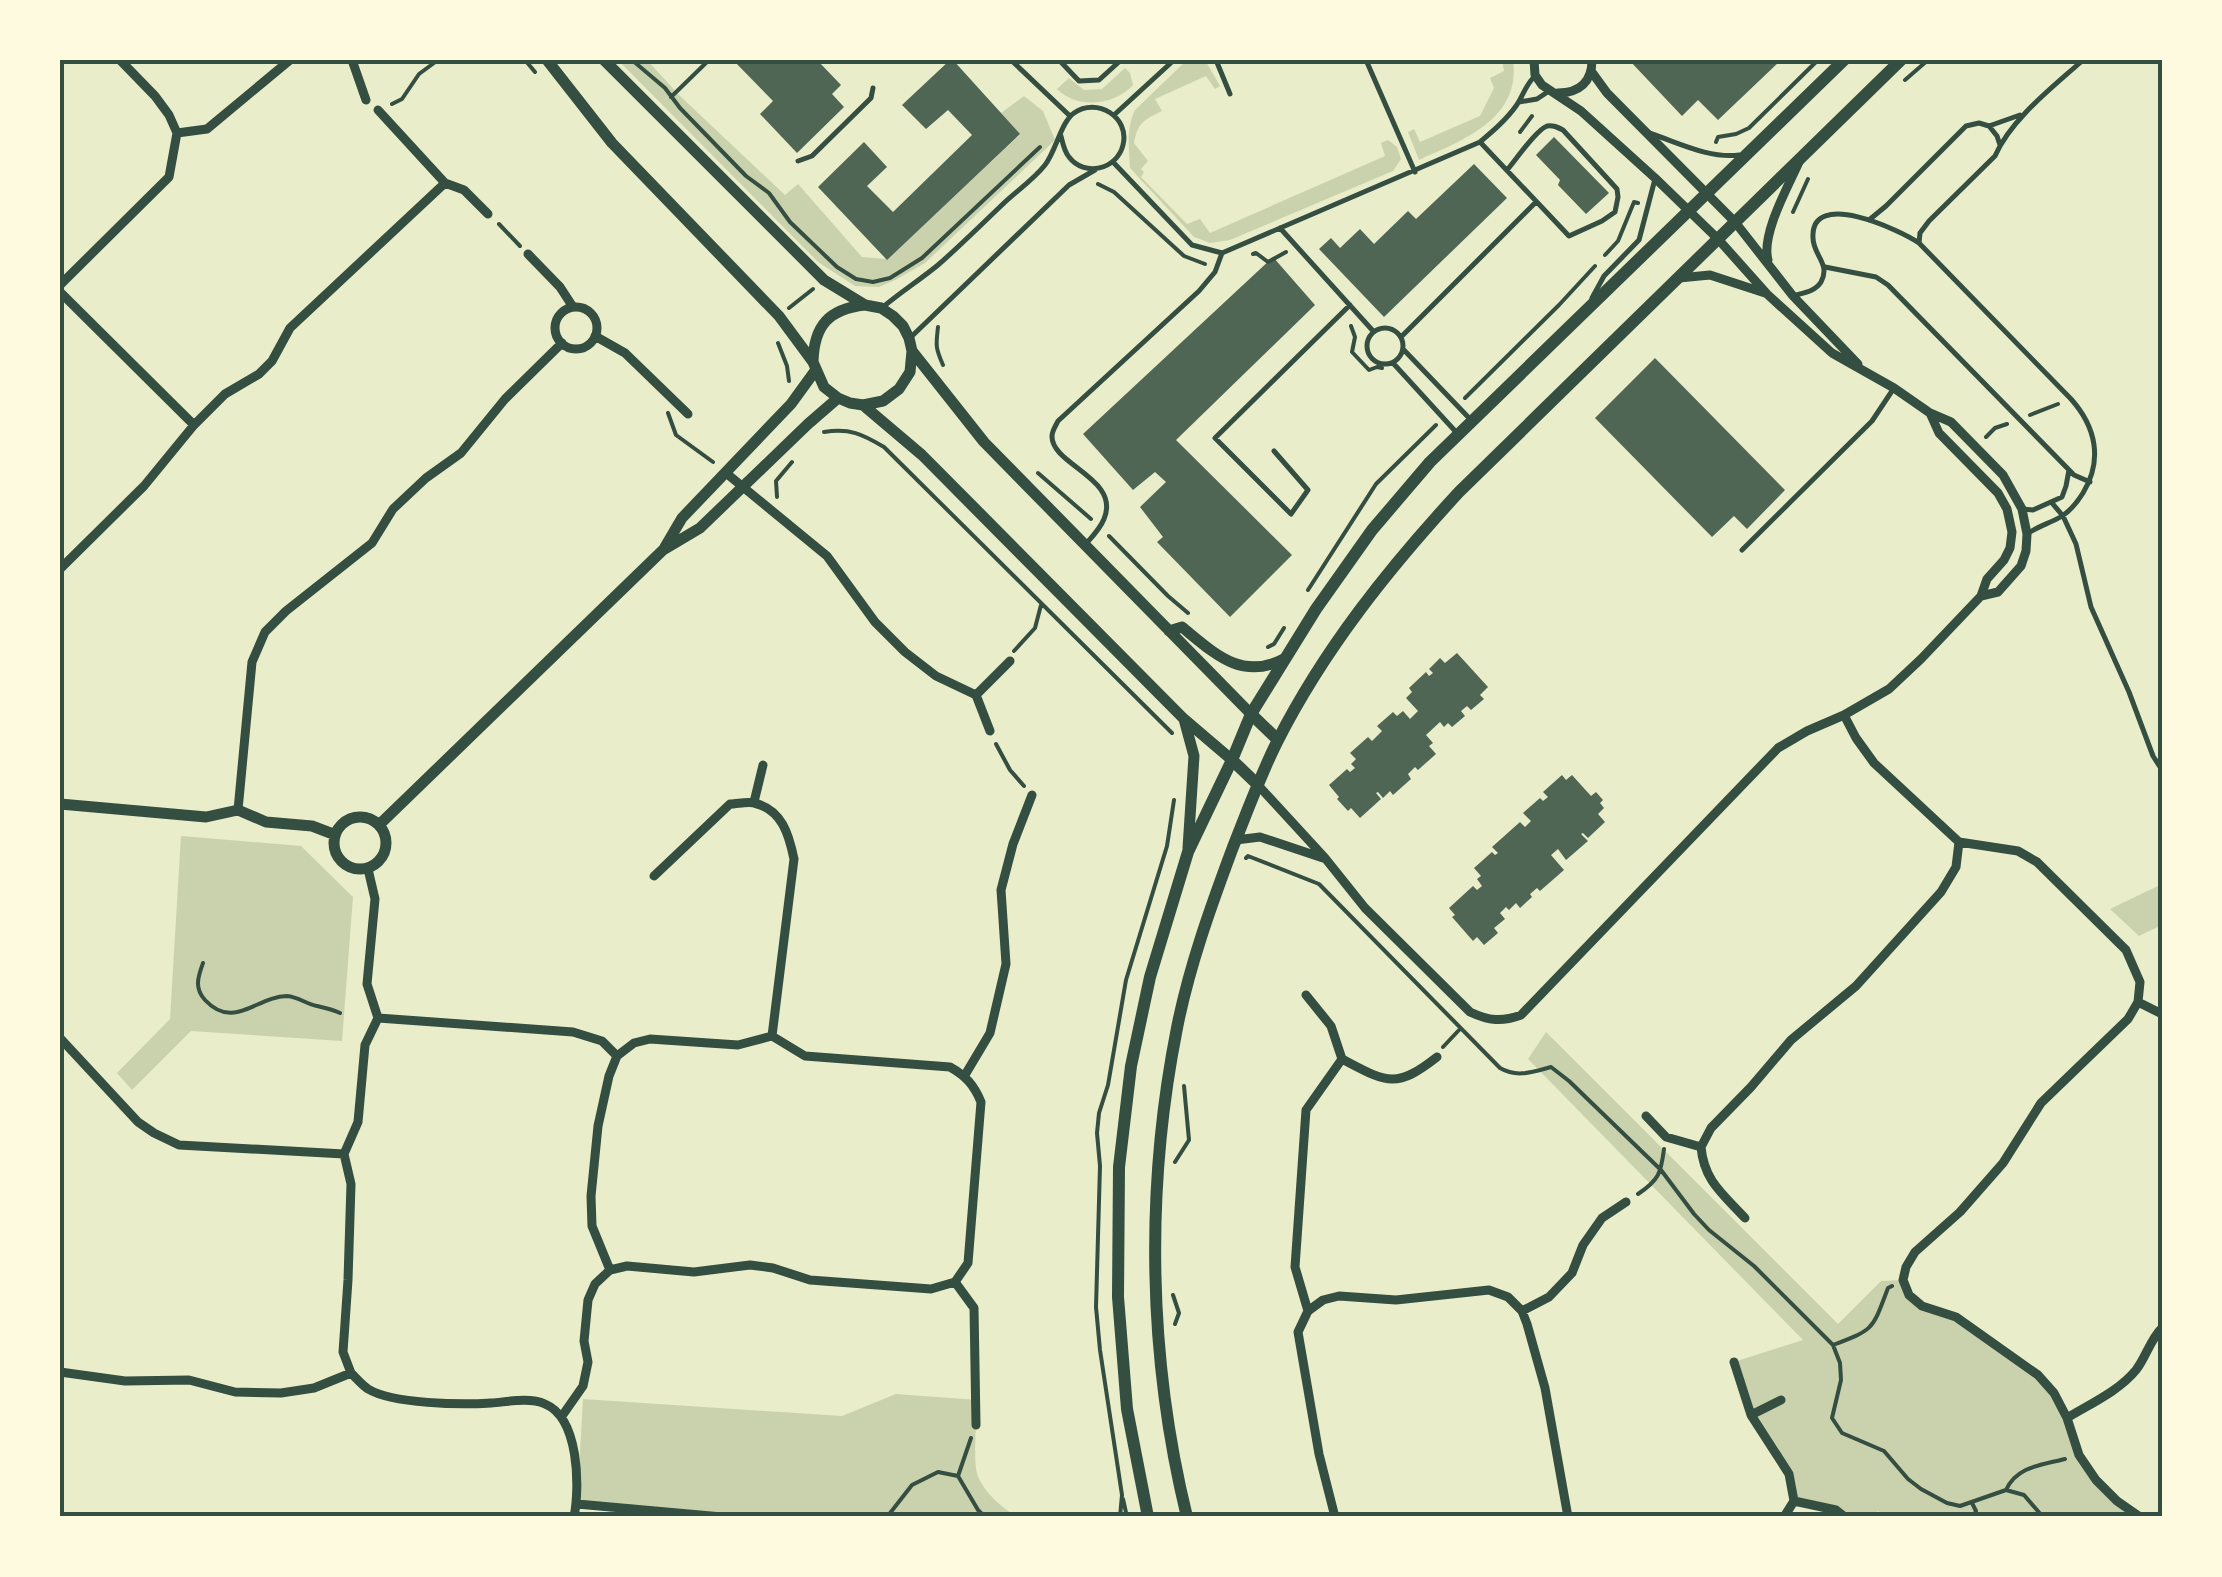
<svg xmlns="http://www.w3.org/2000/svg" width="2222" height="1577" viewBox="0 0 2222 1577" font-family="Manrope,sans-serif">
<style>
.green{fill:#cad2ad}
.building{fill:#4f6655}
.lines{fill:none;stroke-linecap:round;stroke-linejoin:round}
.path{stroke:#344e41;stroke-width:4}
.service{stroke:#344e41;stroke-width:5}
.minor{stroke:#344e41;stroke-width:9}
.tertiary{stroke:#344e41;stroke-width:11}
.secondary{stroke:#344e41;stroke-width:12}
.neatline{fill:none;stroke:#344e41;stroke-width:4}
</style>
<rect width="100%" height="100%" fill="#e9edc9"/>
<path class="green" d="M618,60H647L679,95L785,195L798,184L862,257L887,259L1020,135L1001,113L1024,96L1043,111L1055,140L925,263L897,279L879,287L855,286L818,262Z
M1187,60H1205L1220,86L1215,89L1206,76L1155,99L1162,111C1144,120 1138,122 1134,143L1148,161L1141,169L1144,172L1141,177L1187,224L1200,219L1210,233L1385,156L1381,143L1388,140L1397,147L1401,159L1393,171L1230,240L1210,243L1194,237L1130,168C1129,148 1126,128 1135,110Z
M1502,60H1513C1521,119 1464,140 1419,160L1408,132L1414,129L1420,142L1480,116L1494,88L1490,78L1504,71Z
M1125,68L1130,73L1133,85C1114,106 1077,109 1057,89L1069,78L1084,90L1102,89Z
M181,836L301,846L353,897L342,1041L191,1031L132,1090L117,1073L170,1019Z
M2162,884V925L2139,936L2110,909Z
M1546,1032L1838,1324L1881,1281L1903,1280L1909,1295L1956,1317L2038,1375L2054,1393L2079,1455L2096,1480L2140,1517H1887L1878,1511L1873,1517H1845L1794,1501L1789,1474L1751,1415L1734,1362L1803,1340L1528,1059Z
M896,1394L977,1400C977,1415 973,1460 977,1473C981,1489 1005,1513 1021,1517H722L577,1504L583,1399L842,1416Z"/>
<path class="building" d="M733,60H817L841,85L832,94L844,107L797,153L760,114L773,101Z
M950,60H953L1020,134L887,260L818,187L864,142L887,167L867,186L893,212L972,135L948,110L926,129L902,105Z
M1629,60H1781L1718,120L1698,100L1682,116Z
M1554,137L1609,193L1586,214L1558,185L1560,180L1536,155Z
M1474,164L1507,198L1384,317L1319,249L1331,238L1340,248L1360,229L1374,244L1408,211L1416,219Z
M1273,257L1315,305L1176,440L1292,555L1230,617L1157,542L1163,537L1140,507L1166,482L1155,472L1133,490L1083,434Z
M1655,358L1785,490L1747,529L1734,516L1712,537L1595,418Z
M1457,653L1488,687L1480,695L1484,699L1471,710L1467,706L1461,711L1465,716L1452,727L1448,723L1444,727L1440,722L1426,735L1433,743L1429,746L1436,754L1418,770L1415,767L1408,774L1411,779L1393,795L1390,791L1383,798L1378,792L1376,793L1381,799L1360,818L1351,808L1348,811L1337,799L1339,797L1329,785L1347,769L1350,772L1355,768L1351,764L1356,759L1350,753L1368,737L1372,741L1382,731L1377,726L1393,712L1397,716L1403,711L1410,719L1418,711L1406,698L1412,692L1409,688L1426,672L1429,676L1433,673L1429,669L1440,658L1445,663Z
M1562,775L1566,780L1572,775L1591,796L1596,792L1603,800L1600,803L1604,808L1598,814L1605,822L1588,838L1583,833L1581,834L1588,841L1566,860L1558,849L1551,855L1564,870L1540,891L1537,888L1530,894L1532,897L1520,908L1516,903L1509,910L1506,907L1500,913L1505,919L1494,928L1498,933L1484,945L1477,937L1473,941L1452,917L1455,915L1449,908L1473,886L1477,890L1482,886L1477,879L1481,876L1474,868L1492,852L1495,855L1498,853L1492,847L1520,822L1525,827L1531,821L1523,813L1540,798L1543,801L1548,797L1543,792Z"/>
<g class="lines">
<path class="path" d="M525,60L535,72
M632,60L665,88L680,108L746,176L769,193L790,222L837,267L856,279L873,282L890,278L922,258L1040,147
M1905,80L1928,60
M671,97L709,60
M392,104L402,99L419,74L438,60
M1520,132L1532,116
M1716,142L1718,137L1736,134L1749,128L1818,60
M1098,184L1114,192L1184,256L1205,264
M1793,212L1808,179
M499,224L520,246
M1253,254L1256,253L1268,262L1286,252
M1605,255L1618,241L1634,202L1638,203
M789,308L813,289
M1351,326L1355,337L1352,352L1369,370L1377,367L1382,368
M938,327C936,345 935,347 943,365
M778,343L787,366L789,381
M1465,398L1559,305L1595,266
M668,413L676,435L713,462
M2030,415L2058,404
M824,432C850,428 862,434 884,447L1172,733
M1986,437L1995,428L2007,424
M1038,473L1091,519
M777,497L776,481L792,462
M1109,536L1168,596L1188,613
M1308,590L1376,484L1436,425
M1268,647L1274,644L1284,628
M1014,651L1035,628L1041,605
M996,744L1010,770L1024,786
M1246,858L1248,856L1319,884L1500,1068C1517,1078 1532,1072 1551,1067L1569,1081L1661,1170L1694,1214L1709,1230L1754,1266L1833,1345L1840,1363L1841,1380L1832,1418L1842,1433L1884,1451L1908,1479L1921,1489L1947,1503L1960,1506L2006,1490L2024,1495L2043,1517
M203,963C198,977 194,988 205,1000C234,1031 257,996 287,996C299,997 306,1004 317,1006C326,1008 332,1009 340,1013
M1443,1047L1460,1029
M1175,1162L1189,1140L1184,1086
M1638,1194C1659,1180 1661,1173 1664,1149
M1173,1295L1179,1313L1175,1324
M1833,1345C1875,1329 1872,1330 1888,1288L1892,1286
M958,1476L971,1438
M2006,1490C2017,1466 2042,1465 2065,1459
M1123,1499L1127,1517
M1972,1503L1976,1511L1973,1517
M887,1517L912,1485L938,1472L958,1476L978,1510L985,1517
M1120,1517L1122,1495L1100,1350L1096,1307L1100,1166L1097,1133L1099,1113L1108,1085L1126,980L1167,846L1174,800"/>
<path class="service" d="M1011,60L1070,116
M1059,60L1079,81L1099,80L1121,60
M1216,60L1230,94
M1366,60L1415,172
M1519,102L1537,99L1549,91
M1114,115L1174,60
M1989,126L1997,136L2000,145
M1649,133C1677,142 1709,159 1739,155
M1480,142L1569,236L1602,221L1615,212L1618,197L1617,189L1563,130C1557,127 1553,125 1547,126C1536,130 1515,161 1507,170
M798,161L812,156L871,98L873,88
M1113,162L1192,245L1222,253L1480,142C1493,131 1506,120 1516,106C1523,96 1525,86 1534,77
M1869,220L1886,206L1966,126L1979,123L1989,126L2020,115
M1280,228L1374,332
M1919,243L1920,233L1929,221L1995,156C2011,119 2053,87 2083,60
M1825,267L1876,277L1888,285L2074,475L2090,482
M1793,296C1802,293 1815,292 1821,282C1831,264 1813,255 1813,238C1810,188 1900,230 1919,243L2071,399C2096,427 2103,460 2083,493C2078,501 2070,511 2062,516C2051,523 2038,526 2027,534
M1592,298L1604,276L1639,240L1655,179
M883,307C901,292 921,279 938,265C961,245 983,223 1005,202C1018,190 1034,179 1045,165C1056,151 1061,122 1074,113C1097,97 1130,117 1123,145C1117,170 1084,177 1069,157C1064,151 1063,144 1061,136
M1367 346a18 18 0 1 1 36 0a18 18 0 1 1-36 0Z
M911,337L1069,185L1095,170
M1401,337L1536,202
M1403,349L1470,419
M1393,363L1456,432
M1274,451L1308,490L1291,514L1215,438L1350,305
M2052,503L2063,516L2076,544L2091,607L2129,692L2153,756L2162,770
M2022,509L2033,510L2062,497L2066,486L2069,470
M1085,545C1092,537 1100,529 1104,519C1121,478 1051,465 1052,436C1052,431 1056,425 1058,421L1199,291L1215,272L1222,253
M1742,550L1872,421L1894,388"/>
<path class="minor" d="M352,60L366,100
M1534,60L1535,75L1542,85L1581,111L1655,178L1718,239L1767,294L1832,353L1894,388L1930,413L1951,422L2003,475L2022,509L2027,534L2026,551L2021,566L1998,592L1981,596
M1591,71L1607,93L1735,222L1793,296L1858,364
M1558,93C1579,93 1592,82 1592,60
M378,110L445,183L464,190L488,214
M177,133L207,129L290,60
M528,254L560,287L573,307
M1768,260C1761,234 1788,187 1799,162
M1679,278L1710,275L1765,293
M60,285L169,177L177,133L169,115L155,96L120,60
M60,292L194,425
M555 328a21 21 0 1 1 42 0a21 21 0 1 1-42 0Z
M595,336L625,353L688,414
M726,473L827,556L875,622L905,652L936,676L976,695
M60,569L144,486L194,425L225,394L259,374L272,361L290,328L445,183
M1844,715L1856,738L1874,763L1959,842L2018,851L2037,862L2126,950L2140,982L2138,1002L2128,1019L2041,1103L2003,1163L1960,1212L1915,1252L1906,1267L1903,1280L1909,1295L1922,1306L1956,1317L2038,1375L2054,1393L2067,1418L2079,1455L2096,1480L2117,1501L2140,1517
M990,731L976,695L1010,661
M1257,784L1325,858L1365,908L1470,1012C1489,1021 1502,1022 1521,1015L1778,748L1807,731L1844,715L1889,689L1921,659L1981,596L1987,579L2004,560L2010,548L2012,532L2007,509L1998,493L1939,433L1930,413
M754,802L763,765
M238,810L252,662L265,632L286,611L372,543L393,509L426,478L461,453L505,399L562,343
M1236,840L1260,837L1323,858
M654,876L730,804C737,804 748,801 754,803C782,809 789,835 794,859L772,1036
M1306,995L1331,1026L1342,1059C1386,1082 1395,1090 1437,1057
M2138,1002L2162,1014
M378,1018L573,1032L602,1041L617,1056
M60,1038L138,1122L154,1133L179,1145L344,1154
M965,1075L990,1033L1006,964L1001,890L1013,844L1032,795
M1646,1116L1666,1137L1701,1147C1704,1181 1723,1194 1745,1218
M1701,1147L1711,1128L1751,1087L1791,1040L1856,986L1941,892L1956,867L1959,842
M955,1282L974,1308L976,1425
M1308,1311L1295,1267L1306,1110L1342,1059
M1522,1311L1549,1297L1572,1273L1583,1245L1602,1218L1626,1202
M1734,1362L1751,1415L1789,1474L1794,1501L1836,1510L1845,1517
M60,1372L125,1381L189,1380L235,1392L281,1393L314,1388L351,1373C356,1378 362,1385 368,1389C393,1404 461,1405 491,1403C507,1402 529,1397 545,1404C579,1418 580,1486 574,1517
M351,1373L343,1352L348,1280L351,1184L344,1154L358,1122L365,1045L378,1018L367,984L375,899L368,869
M1751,1415L1781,1400
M562,1416L583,1386L588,1362L584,1341L588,1300L595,1284L610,1270L627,1266L694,1272L750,1265L773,1268L810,1280L931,1289L955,1282L968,1263L981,1102C974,1085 966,1076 950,1067L805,1056L772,1036L738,1045L650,1039L634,1043L617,1056L609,1076L598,1126L591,1196L592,1226L610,1270
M2067,1418C2090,1404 2119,1391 2136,1370C2146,1357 2150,1340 2162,1328
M577,1504L722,1517
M822,1517H835
M1335,1517L1319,1454L1298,1332L1308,1311L1323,1300L1339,1296L1396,1300L1489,1290L1508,1297L1522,1311L1527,1324L1545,1388L1568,1517
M1784,1517L1794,1501"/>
<path class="tertiary" d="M547,60L612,143L779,316L813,362L824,387L838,398L850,403L863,405L883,401L899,389L910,372L912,351L909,338L903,326L893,316L881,308L865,305L824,280L604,60
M912,351L984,442L1251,714
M813,362C814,325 829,309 865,305
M863,405L922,455L1184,719L1232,760
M665,547L682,518L791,404L815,371
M1169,631L1182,627C1214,653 1241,681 1284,659
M1184,719L1194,756L1188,848
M60,804L206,817L238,810L266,822L312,826L333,834
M334 843a26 26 0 1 1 52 0a26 26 0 1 1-52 0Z
M380,824L663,550L700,528L808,424L838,398"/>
<path class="secondary" d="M1251,714L1278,740
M1232,760L1257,784
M1148,1517L1127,1409L1118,1297L1119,1167L1131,1066L1150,977L1188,852L1232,760L1251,714L1316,609L1372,530L1430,462L1844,60
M1187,1517C1148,1358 1145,1189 1177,1028C1189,967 1211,906 1233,847C1247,812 1260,776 1277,742C1324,649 1389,568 1459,492L1901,60"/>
</g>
<rect width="2222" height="1577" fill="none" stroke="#fefae0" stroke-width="125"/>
<rect x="62" y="62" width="2098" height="1452" class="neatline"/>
</svg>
